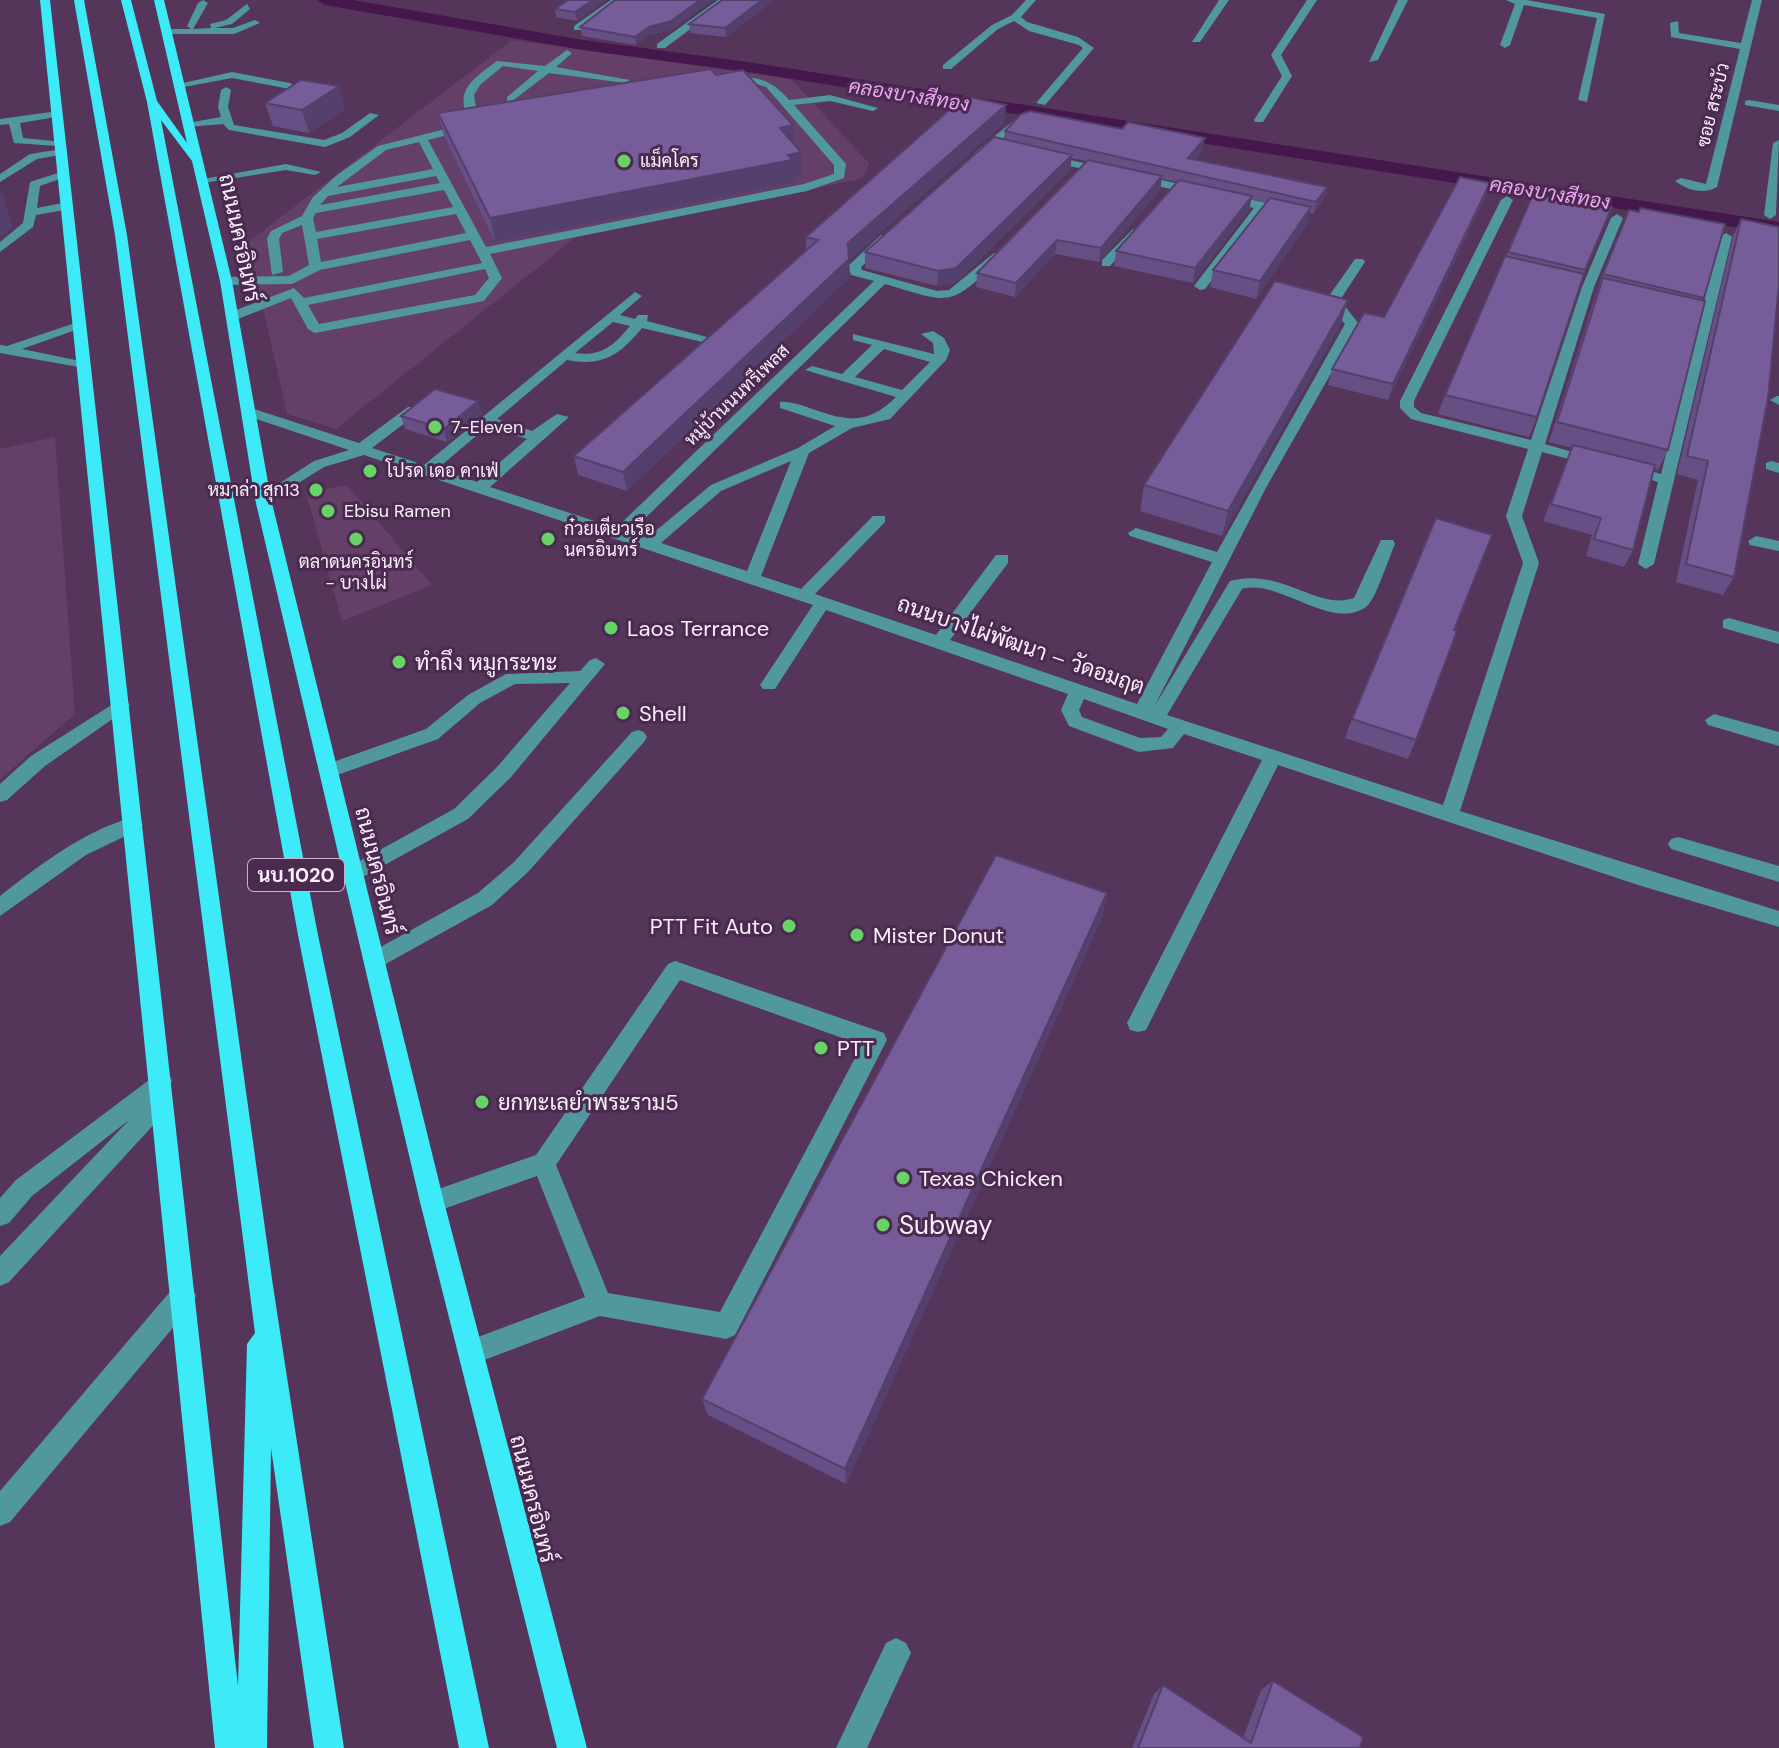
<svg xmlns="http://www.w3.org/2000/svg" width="1779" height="1748" viewBox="0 0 1779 1748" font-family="'DM Sans',Sarabun,sans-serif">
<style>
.built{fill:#643f68}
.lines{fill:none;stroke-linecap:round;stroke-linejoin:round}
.canal{fill:#44184a;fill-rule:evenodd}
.minor{fill:#51979e;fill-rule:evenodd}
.major{fill:#3ceaf8;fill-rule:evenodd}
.wall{fill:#664f84}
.shaded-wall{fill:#53406c}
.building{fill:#775c9a;stroke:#53406c;stroke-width:2}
.poi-dot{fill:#68d465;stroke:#4a2a4e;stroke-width:3}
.labels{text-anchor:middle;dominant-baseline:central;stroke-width:6;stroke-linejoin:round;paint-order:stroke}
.far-street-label{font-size:18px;fill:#fceffd;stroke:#4a2a4e}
.far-poi-label{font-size:18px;fill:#fceffd;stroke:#4a2a4e;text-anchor:start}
.far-water-label{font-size:20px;font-style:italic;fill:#eca7f4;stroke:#4a2a4e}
.shield{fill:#4a2a4e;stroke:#c7b4c8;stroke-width:2}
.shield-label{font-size:20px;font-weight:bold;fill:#fceffd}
.street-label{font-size:22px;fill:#fceffd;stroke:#4a2a4e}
.poi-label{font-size:22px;fill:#fceffd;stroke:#4a2a4e;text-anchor:start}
.near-poi-label{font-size:26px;fill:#fceffd;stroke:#4a2a4e;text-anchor:start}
</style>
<rect width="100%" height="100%" fill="#553559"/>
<path class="built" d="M512,40L791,79L869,163L866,172L860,179L576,237L336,429L287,414L248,242Z
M55,437L75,714L0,779V449Z
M347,485L432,585L342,621L306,493Z"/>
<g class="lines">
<path class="canal" d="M317,0H353L583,40L748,62L1779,222V234L748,72L583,50L325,5Z"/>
<path class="minor" d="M203,0L208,3L193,29L211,28L210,24L226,20L247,4L250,9L232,24L215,28H233L255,20L260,23L234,34H163L166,29H191L187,26L198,3Z
M611,0H622L580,30H574V26Z
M718,0H729L665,48H657V44Z
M1026,0H1036L1021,17L1027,22L1078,37L1094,48L1045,105L1036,103L1083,48L1079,45L1029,31L1014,21L998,29L951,69H943V65L992,25L1012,15Z
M1219,0H1229L1200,42H1192Z
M1307,0H1317L1281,55L1292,76L1263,122H1255L1254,120L1282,76L1271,55Z
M1398,0H1408L1378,60L1369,62Z
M1506,0H1527L1605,14L1587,102L1578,100L1597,18L1524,5L1510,45L1505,48L1500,45L1515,4Z
M1752,0H1762L1717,187C1704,195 1687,190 1675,181L1681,178L1706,184L1740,49L1671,37L1670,23L1678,21L1679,33L1741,43Z
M567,50L572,53L556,67L630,80L625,83L549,73L511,102L507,101V97L538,71L503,66L480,85L474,95L479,127L428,140L486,247L804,184L834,174V165L766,87L756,84L725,85L721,84V80C752,75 768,76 789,100L830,95L878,108L873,111L830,101L794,105L846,164L844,178L807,191L490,254L502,278L484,301L315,333L308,329L291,298L238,319H228V313L294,288L304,298L482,263L470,240L320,270L292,284L226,285L220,281L226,277L289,276L309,265L302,225L282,233L279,239L283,272L272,275L267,239L271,231L302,216L313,197L337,175L378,146L469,123C454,89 472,80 497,61L545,66ZM419,142L433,169L337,187L386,150ZM436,176L440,183L320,205L328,196ZM444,190L453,207L316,232L313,218L316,213ZM456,214L466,233L321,262L317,239ZM485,269L489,278L475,295L319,324L308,305Z
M232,72L290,83L295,86L290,89L232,78L179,88L174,85Z
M226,87L231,90L228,107L234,125L324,140L342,133L370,113L379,115L350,137L325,147L229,130L223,124L187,127V123L221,117L218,107L221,90Z
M1749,100L1779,105V111L1745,105V101Z
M58,111L62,112V116L20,123L23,138L53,141L57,142V146L14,143L9,124L0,125V119Z
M1013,121L1017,122V126L981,158H973V154Z
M1779,140L1776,215L1770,219L1764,215L1773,143Z
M62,149L68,152L66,154L37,159L0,182V174L30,154Z
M1047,155L1289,208L1295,212L1289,216L1265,210L1205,289L1200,290L1194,286L1254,208L1043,160L1041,158Z
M286,164L321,172L315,175L286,170L203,183L197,180Z
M64,171L68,172V176L40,186L37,208L67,202L73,206L71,209L36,215L33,227L0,252V242L23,223L30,182Z
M1507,196L1513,200L1414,401V407L1421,413L1531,440L1582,287L1611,218L1617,214L1623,218L1594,287L1545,444L1603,461L1595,466L1542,452L1522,516L1539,563L1460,811L1779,911V927L1638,885L1278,765L1146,1030L1138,1032L1130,1030L1127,1023L1262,760L1184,734L1173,748L1139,752L1069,726L1061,710L1068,694L826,610L775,689H763L760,685L813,605L364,455L324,467L268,502L263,504L255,499L314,461L349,450L244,415V409H254L359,443L408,407H418V413L372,448L424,465L635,292L642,296L620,315L635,319L638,315H648L647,321L718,340L711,344L642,328C620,355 602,367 567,360L497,419L532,431L557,414L569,417L490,487L616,528L874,281L851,275L848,266L881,235L891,238L861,267L862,270L937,291L949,290L994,253L1000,257L998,260C949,309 950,303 885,284L630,533L647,538L711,485L798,448L835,426L780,408V402C789,401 796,404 804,406C842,419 864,429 896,397L805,370L812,366L842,374L872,345L853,340V334L934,354L933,343L921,334L933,331L944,338L950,350L946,360L890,419L852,428L809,453L761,576L801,589L873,516H885V522L815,594L936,635L996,555H1008V563L950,640L1137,704L1212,562L1130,536L1128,533L1136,528L1217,552L1345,324L1326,300L1355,259H1363L1365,262L1340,300L1359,324L1267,486L1154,707L1230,581C1282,567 1316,611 1354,598L1381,540H1393L1395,544C1389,557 1376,599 1367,606C1333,633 1279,578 1242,589L1167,715L1443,805L1523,563L1506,516L1528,449L1411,419L1400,408V401L1501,200ZM613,322L630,326C614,345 602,357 575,353ZM884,349L930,362L902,390L855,377ZM488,426L527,439L477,482L437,469ZM791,461L747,571L661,543L721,491ZM1084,699L1168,729L1161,737L1140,738L1082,717L1079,710Z
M1133,229L1139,233L1137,236L1110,266H1102V260Z
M1726,233L1732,237L1654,564L1646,569L1638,564L1658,482L1618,469L1626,464L1661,474L1720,237Z
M75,323L87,326L22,349L90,363V369L0,353V345L7,346Z
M1777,396H1779V405L1770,400Z
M1771,461L1779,463V473L1766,469V463Z
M1756,536L1779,541V551L1750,545L1748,541Z
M1729,618L1779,632V644L1723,628V620Z
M596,658L605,664L511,777L468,819L361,878H347L344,873L347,868L454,809L497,767L570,683L515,684L480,703L438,739L329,778L320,771L322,766L426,729L468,695L506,674L580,671L590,660Z
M121,699L127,701L130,705L127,709L45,766L7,800L0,802V784L31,756Z
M1714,714L1779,732V746L1708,725L1705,720Z
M638,730L644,732L647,737L644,742L528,872L492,905L382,966L375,969L368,966L364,960L368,954L478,893L514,862L632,732Z
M133,817L143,824L140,829L86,855L0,916V896C41,864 82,832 133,817Z
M1678,837L1779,866V882L1671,849L1668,844L1671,839Z
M675,961L884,1033L887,1040L735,1335L726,1339L600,1316L471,1365L462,1361L458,1352L462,1343L585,1297L537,1176L432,1213L424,1210L420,1202L424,1194L536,1155L668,964ZM680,980L862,1045L720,1312L608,1293L556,1165Z
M161,1071L169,1074L172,1081L165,1091L173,1100L170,1107L9,1282L0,1286V1256L129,1120L32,1196L9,1223L0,1226V1198L16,1180Z
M183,1284L192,1287L196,1296L192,1305L10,1522L0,1526V1491L174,1287Z
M896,1638L906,1643L911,1653L867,1748H836L886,1643Z"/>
<path class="major" d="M40,0H50L238,1686L247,1344L255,1333L115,235L74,0H84L127,235L273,1286L344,1748H314L271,1448L267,1748H215Z
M121,0H131L157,101L187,143L154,0H164L232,281L271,499L444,1202L587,1748H557L420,1202L255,499L220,281L192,161L161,120L318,935L489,1748H459L298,935L147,102Z"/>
</g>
<path class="wall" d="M568,0H606L577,21L556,17L555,9Z
M615,0H713L672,30L650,35L636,45L582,36L580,27Z
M774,0L726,37L690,33L689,24Z
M716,75L794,144L802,175L793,177L794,183L495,242L444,136L438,113Z
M265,103L345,109L309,133L273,126Z
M1005,122L849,260L850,277L627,491L578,475L574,456L806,251V237Z
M1005,131L1203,149L1194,160L1327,187L1324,198L1313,214L1309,213L1307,224L1256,299L1210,287L1213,270L1266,203L1251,199L1249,210L1193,283L1114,266L1116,251L1177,182L1162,179L1160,190L1099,262L1055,254L1015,297L976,287L977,273L1087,161L1071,158L1070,170L956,283L937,286L865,268V252L1004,140Z
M1533,194L1568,201L1612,207L1584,274L1537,417L1529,437L1438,414L1445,395Z
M1485,198L1388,400L1328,385L1332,369L1384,317Z
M1629,210L1704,298L1668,450L1658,470L1654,469L1633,550L1624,567L1586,556L1592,535L1543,521L1572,448L1549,442L1595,297L1600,284H1599Z
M1741,219L1734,577L1723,595L1676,582L1698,480L1677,474L1733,236Z
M1341,324L1222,536L1140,511L1144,485Z
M482,414L447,442L405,429L401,416Z
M1454,630L1416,740L1408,759L1345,738L1352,719Z
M1107,893L1102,918L846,1484L708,1415L702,1399Z
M1273,1681L1360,1748H1132L1154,1694L1163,1685L1243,1738L1261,1690Z"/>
<path class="shaded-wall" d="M593,0H606L577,21L575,12Z
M700,0H713L672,30L650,35L636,45L635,37L649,27Z
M762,0H774L726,37L725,28Z
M339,86L345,109L309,133L302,110Z
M1006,105L1005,122L849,260L850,277L627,491L623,472L848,243Z
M793,125L794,148L780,128Z
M1205,138L1203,149L1186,170L1188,158Z
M801,152L802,175L793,177L794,183L495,242L490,218Z
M1072,155L1070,170L956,283L937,286L938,271Z
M1162,176L1160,190L1099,262L1101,248Z
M1490,183L1485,198L1388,400L1393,384L1425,317Z
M1327,187L1324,198L1313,214L1316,202Z
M0,189L4,197L13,227L0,238Z
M1252,196L1249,210L1193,283L1195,268Z
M1311,207L1307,224L1256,299L1260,281Z
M1057,240L1055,254L1015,297L1016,283Z
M1348,300L1341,324L1222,536L1228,511Z
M478,401L482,414L447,442L444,429Z
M1107,893L1102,918L846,1484L845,1469Z"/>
<path class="building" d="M568,0H593L575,12L555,9Z
M615,0H700L671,21L649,27L635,37L580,27Z
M722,0H762L725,28L689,24Z
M711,69L716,75L743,70L793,125L780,128L801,152L788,155L792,160L490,218L438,113Z
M301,80L339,86L302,110L265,103Z
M965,96L1006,105L848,243L849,259L623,472L574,456L818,240L806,237Z
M1030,111L1122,129L1128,122L1205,138L1188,158L1327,187L1316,202L1005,131L1021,114Z
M994,137L1072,155L956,268L938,271L865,252Z
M1088,160L1162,176L1101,248L1057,240L1016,283L977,273Z
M1460,177L1490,183L1393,384L1332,369L1364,313L1384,317Z
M1179,180L1252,196L1195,268L1116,251Z
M1533,194L1568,201L1570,198L1612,207L1585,270L1508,252Z
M1270,198L1311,207L1260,281L1213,270Z
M1640,208L1725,224L1704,298L1603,274L1629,210L1639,212Z
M1741,219L1779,227V284L1768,398L1734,577L1686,564L1708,461L1687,456Z
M1505,256L1584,274L1537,417L1445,395Z
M1603,278L1705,301L1668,450L1557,422Z
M1275,281L1348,300L1228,511L1144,485Z
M435,389L478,401L444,429L401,416Z
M1573,445L1655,465L1633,550L1594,539L1601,518L1551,504Z
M1436,518L1492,535L1454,630L1457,631L1416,740L1352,719Z
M996,855L1107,893L845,1469L702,1399Z
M1273,1681L1363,1737L1360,1748H1138L1163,1685L1251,1743Z"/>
<g class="poi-dot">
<circle cx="624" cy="161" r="8"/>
<circle cx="435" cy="427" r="8"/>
<circle cx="370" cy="471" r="8"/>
<circle cx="316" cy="490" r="8"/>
<circle cx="328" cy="511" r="8"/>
<circle cx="356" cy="539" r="8"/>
<circle cx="548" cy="539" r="8"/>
<circle cx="611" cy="628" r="8"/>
<circle cx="399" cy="662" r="8"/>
<circle cx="623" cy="713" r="8"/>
<circle cx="789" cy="926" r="8"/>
<circle cx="857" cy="935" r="8"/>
<circle cx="821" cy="1048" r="8"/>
<circle cx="482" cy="1102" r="8"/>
<circle cx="903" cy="1178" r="8"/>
<circle cx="883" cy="1225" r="8"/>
</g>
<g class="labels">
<g class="far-street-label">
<text transform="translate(1713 105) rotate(-76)">ซอย สระบัว</text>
<text transform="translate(737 395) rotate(-44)">หมู่บ้านนนทรีเพลส</text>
</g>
<g class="far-poi-label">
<text x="640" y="161">แม็คโคร</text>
<text x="451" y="427">7-Eleven</text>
<text x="386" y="471">โปรด เดอ คาเฟ่</text>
<text x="300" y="490" text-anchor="end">หมาล่า สุก13</text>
<text x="344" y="511">Ebisu Ramen</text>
<text x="564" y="529">ก๋วยเตียวเรือ<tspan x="564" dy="21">นครอินทร์</tspan></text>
<text x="356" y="562" text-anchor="middle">ตลาดนครอินทร์<tspan x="356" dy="21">- บางไผ่</tspan></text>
</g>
<g class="far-water-label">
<text transform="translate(909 95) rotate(9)">คลองบางสีทอง</text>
<text transform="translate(1550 193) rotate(9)">คลองบางสีทอง</text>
</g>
<rect class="shield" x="248" y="859" width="96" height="32" rx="6"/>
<g class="shield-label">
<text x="296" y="875">นบ.1020</text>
</g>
<g class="street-label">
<text transform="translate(240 238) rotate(78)">ถนนนครอินทร์</text>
<text transform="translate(1021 645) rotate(19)">ถนนบางไผ่พัฒนา – วัดอมฤต</text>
<text transform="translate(378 871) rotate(76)">ถนนนครอินทร์</text>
<text transform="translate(533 1499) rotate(76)">ถนนนครอินทร์</text>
</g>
<g class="poi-label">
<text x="627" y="628">Laos Terrance</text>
<text x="415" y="662">ทำถึง หมูกระทะ</text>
<text x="639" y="713">Shell</text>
<text x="773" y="926" text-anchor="end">PTT Fit Auto</text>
<text x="873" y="935">Mister Donut</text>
<text x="837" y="1048">PTT</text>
<text x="498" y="1102">ยกทะเลยำพระราม5</text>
<text x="919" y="1178">Texas Chicken</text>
</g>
<g class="near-poi-label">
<text x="899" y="1225">Subway</text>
</g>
</g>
</svg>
